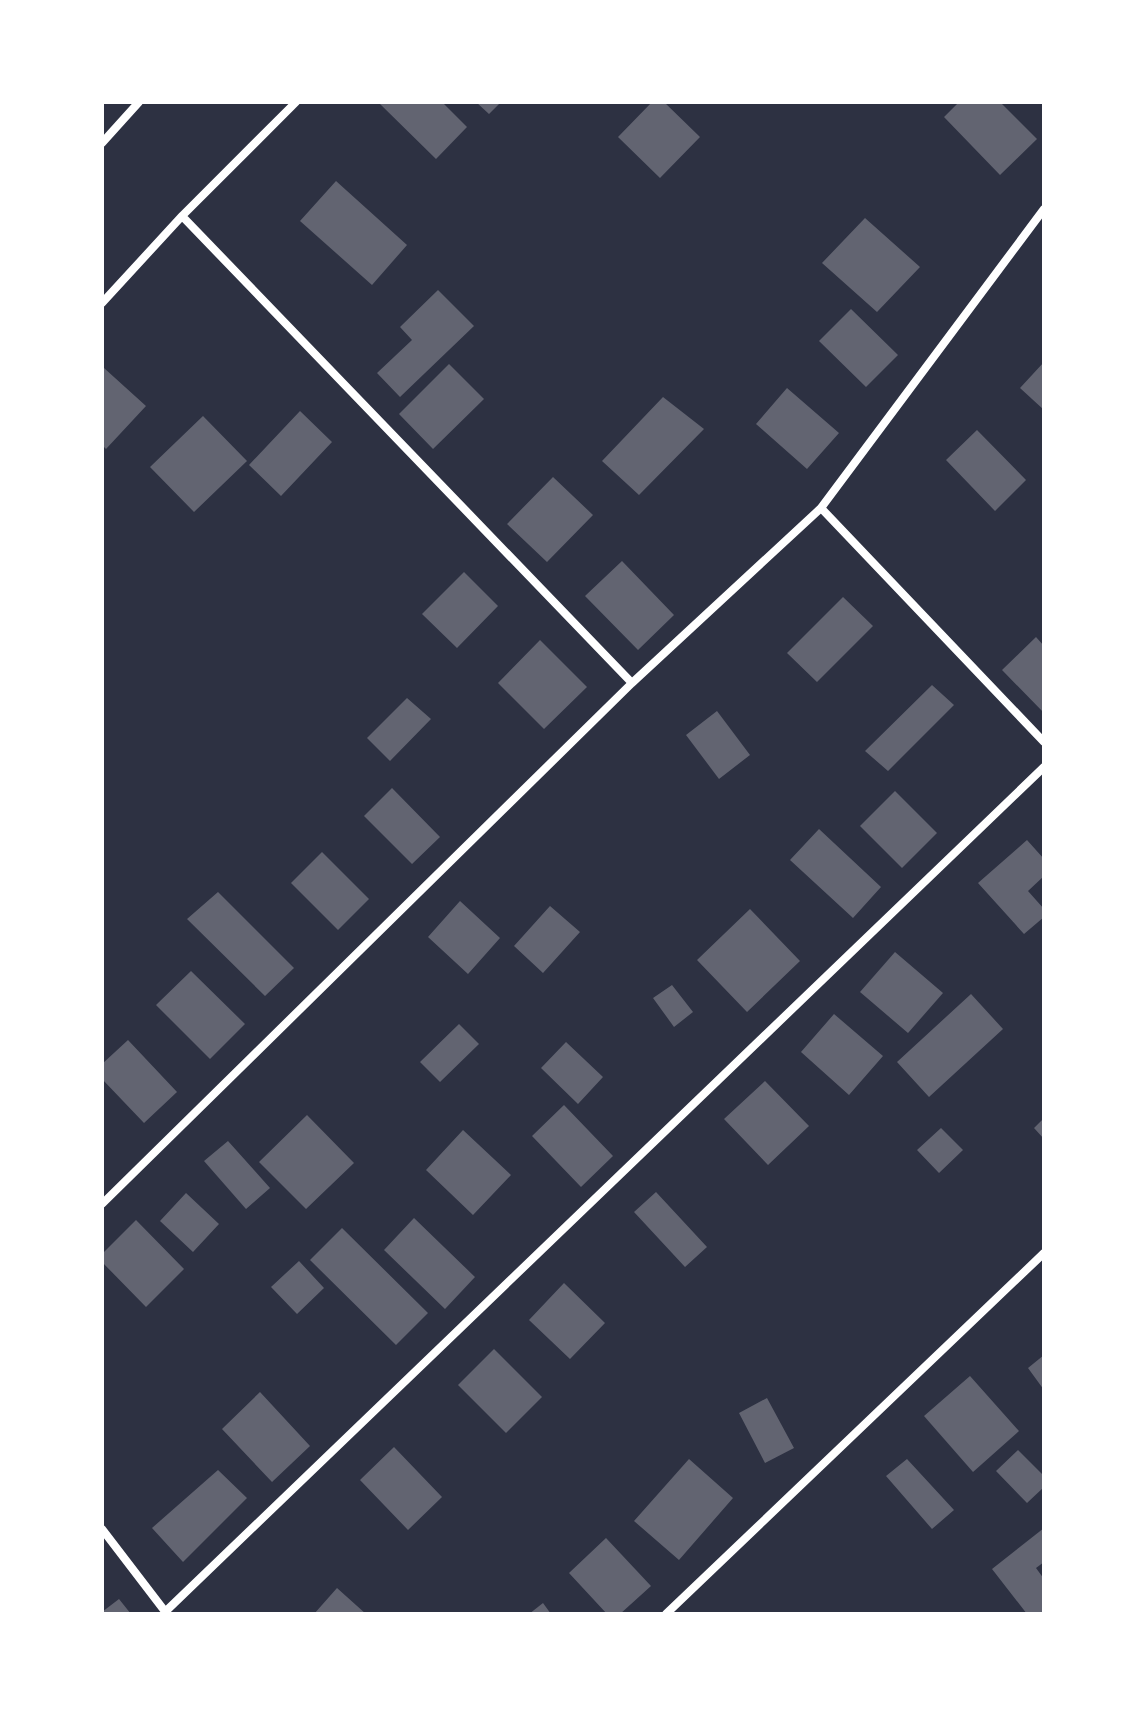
<svg xmlns="http://www.w3.org/2000/svg" width="1146" height="1716" viewBox="0 0 1146 1716" font-family="'Nunito Sans',sans-serif">
<style>
.building{fill:#626471}
.lines{fill:none;stroke-linecap:round;stroke-linejoin:round}
.minor{stroke:#fff;stroke-width:8}
</style>
<rect width="100%" height="100%" fill="#2d3142"/>
<path class="building" d="M382,102H442L467,127L436,159L380,104Z
M476,102H501L489,114Z
M652,102H664L700,137L660,178L618,137Z
M959,102H1000L1037,139L1000,175L944,117Z
M336,181L407,245L372,285L300,221Z
M865,218L920,267L877,312L822,263Z
M438,290L474,326L400,397L377,373L412,340L400,327Z
M851,309L898,355L866,387L819,341Z
M1044,362V410L1020,388Z
M449,364L484,399L433,449L399,414Z
M104,368L146,406L106,449L102,445V371Z
M787,388L839,433L807,469L756,424Z
M663,397L704,429L639,495L602,461Z
M300,411L332,442L281,496L249,465Z
M203,416L247,461L194,512L150,467Z
M977,430L1026,480L995,511L946,460Z
M553,477L593,515L547,562L507,524Z
M622,561L674,615L638,650L585,596Z
M464,572L498,606L457,648L422,614Z
M843,597L873,626L817,682L787,653Z
M1036,637L1044,646V713L1002,670Z
M540,640L587,687L544,729L498,683Z
M932,685L954,705L888,771L865,751Z
M407,698L431,719L390,761L367,738Z
M717,711L750,755L719,779L686,735Z
M392,788L440,837L412,864L364,816Z
M895,791L937,833L902,868L860,826Z
M819,829L881,887L853,918L790,860Z
M1027,840L1044,859V876L1028,891L1044,909V917L1024,934L978,883Z
M322,852L369,899L338,930L291,883Z
M218,892L294,968L265,996L187,919Z
M460,901L500,938L468,974L428,937Z
M550,906L580,932L543,973L514,946Z
M750,909L800,961L747,1012L697,960Z
M895,952L943,993L908,1033L860,992Z
M191,971L245,1024L210,1059L156,1005Z
M672,985L693,1012L674,1027L653,998Z
M971,994L1003,1029L929,1097L897,1062Z
M834,1014L883,1056L849,1095L801,1052Z
M459,1024L479,1044L440,1082L420,1062Z
M128,1040L177,1092L144,1123L102,1079V1064Z
M566,1042L603,1077L578,1104L541,1068Z
M765,1081L809,1126L768,1165L724,1119Z
M564,1105L613,1156L581,1187L532,1136Z
M307,1115L354,1163L306,1209L259,1162Z
M1044,1118V1139L1034,1128Z
M941,1128L963,1150L939,1173L917,1150Z
M463,1130L511,1175L473,1215L426,1170Z
M228,1141L270,1188L246,1209L204,1161Z
M656,1192L707,1247L685,1267L634,1212Z
M186,1193L219,1224L193,1252L160,1221Z
M414,1218L475,1277L445,1309L384,1250Z
M136,1220L184,1269L146,1307L102,1262V1254Z
M342,1228L428,1313L396,1345L310,1260Z
M299,1261L324,1288L297,1314L271,1287Z
M564,1283L605,1323L570,1359L529,1320Z
M494,1349L542,1397L506,1433L458,1385Z
M1044,1355V1390L1028,1368Z
M970,1376L1019,1431L973,1472L924,1416Z
M260,1392L310,1446L272,1482L222,1429Z
M767,1398L794,1448L765,1463L739,1413Z
M394,1447L442,1497L408,1530L360,1480Z
M1018,1450L1044,1476V1487L1027,1503L996,1471Z
M689,1459L733,1498L679,1560L634,1521Z
M907,1459L954,1510L932,1529L886,1476Z
M218,1470L247,1498L183,1562L152,1528Z
M1044,1528V1562L1036,1568L1044,1579V1614H1027L992,1569Z
M606,1538L651,1586L620,1614H607L569,1573Z
M337,1588L366,1614H314Z
M119,1599L131,1614H102V1612Z
M543,1603L551,1614H529Z"/>
<g class="lines">
<path class="minor" d="M102,143L139,102
M182,216L632,683
M102,303L182,216L296,102
M821,508L1044,742
M102,1204L632,683L821,508L1044,209
M102,1529L167,1614
M165,1612L1044,767
M666,1614L1044,1253"/>
</g>
<rect width="1146" height="1716" fill="none" stroke="#ffffff" stroke-width="208"/>
</svg>
